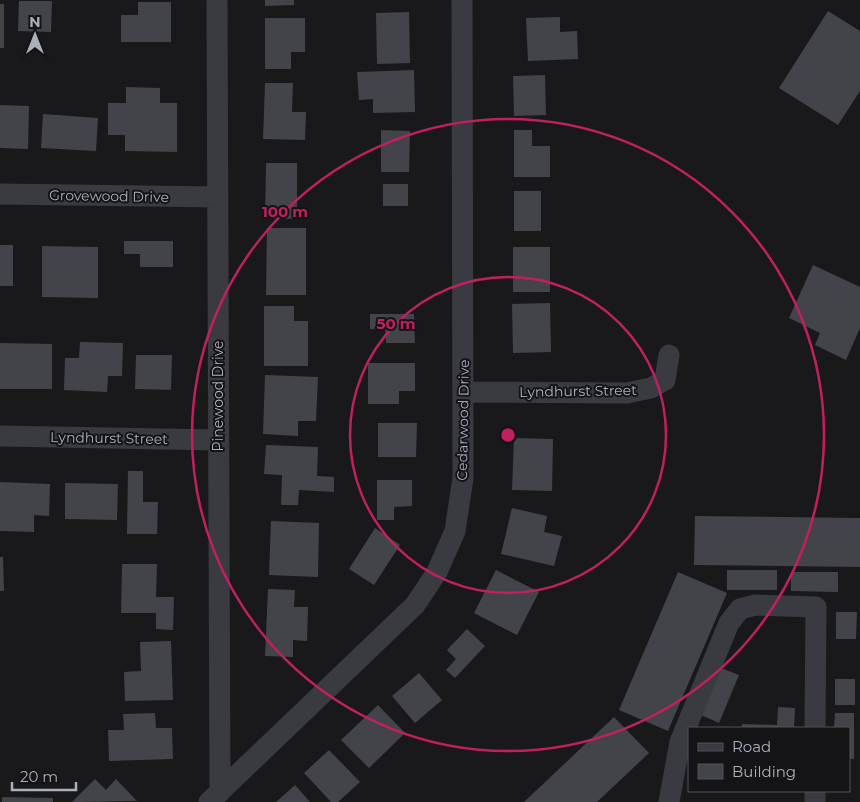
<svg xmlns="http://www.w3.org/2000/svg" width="860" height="802" viewBox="0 0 860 802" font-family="Montserrat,sans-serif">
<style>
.building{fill:#434449}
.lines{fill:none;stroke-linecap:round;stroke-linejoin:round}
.street{stroke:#3a3b41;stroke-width:21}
.ring{fill:none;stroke:#c12060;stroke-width:2.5}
.labels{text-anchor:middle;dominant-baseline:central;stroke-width:4;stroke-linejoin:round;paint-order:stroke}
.street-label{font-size:14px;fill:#abb1bc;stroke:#141417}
.centre{fill:#c12060;stroke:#141417;stroke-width:2.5}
.ring-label{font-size:15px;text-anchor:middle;font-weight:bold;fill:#c12060;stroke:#141417;stroke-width:4;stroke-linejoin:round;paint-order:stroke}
</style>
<rect width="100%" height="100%" fill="#19191c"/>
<path class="building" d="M265,0H294V5L265,6Z
M19,1H52L51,32L18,31Z
M138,2H171V42H121V15H138Z
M0,4H4V48H0Z
M828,11L860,31V91L838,125L779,88Z
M409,12L410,63L377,64L376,13Z
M560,17V32L577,31L578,59L528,61L526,18Z
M265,18H305V52H291V69H265Z
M414,70L415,112L373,113V99L359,100L357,72Z
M545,75L546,115L514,116L513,76Z
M265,83H293L292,112H306L305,140L263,139Z
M126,87L160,88V103H177V152L125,151V135H108V103H126Z
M0,105L29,106L28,149L0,148Z
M43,114L98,118L96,151L41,148Z
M381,130L410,131L409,172H381Z
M514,130H532V146H550V177H514Z
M266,163H297V219L265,218Z
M383,184H408V206H383Z
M514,191H541V231H514Z
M267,228H306V295H266Z
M124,241H173V267H140V254H124Z
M0,245H13V286H0Z
M42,246L98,247V298L42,297Z
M513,247H550V292H513Z
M813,265L860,287V328L846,360L815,345L820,333L789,318Z
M550,303L551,352L513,353L512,304Z
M264,306H294V321H308V366H264Z
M370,314H414L415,343H386L385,329H370Z
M80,342L123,343L122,376H108L107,392L64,390L65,358H79Z
M0,343L52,344V389H0Z
M136,355H172L171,390L135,389Z
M368,363H415V391H399V404H368Z
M265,375L318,377L316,421H298V436L263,434Z
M378,423H417L416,457H378Z
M514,438L553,439L552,491L512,490Z
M266,445L318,447L317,476L334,477V492L299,490L298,505H281L282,475L264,474Z
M128,471H143V502H158L157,534H127Z
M377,480H412V506L394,507V520H377Z
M0,482L50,484L49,516L34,515V532L0,531Z
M65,483L118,484L117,520L65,519Z
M512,508L547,516L544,532L562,536L554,566L501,554Z
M695,516L860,518V567L694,565Z
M271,521L319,523L318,577L269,575Z
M375,528L400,545L374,585L349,569Z
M0,557H3L4,591H0Z
M122,564H157L156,597H174L173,630L156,629V613H121Z
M496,570L539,592L517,635L474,613Z
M727,570H777V590H727Z
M678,572L727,593L668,731L619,710Z
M791,572H838V592L791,591Z
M268,589L295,590L294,607H308L307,641L293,640V657L265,656Z
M836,612H857L856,639H836Z
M467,629L485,646L455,678L446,670L456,659L447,650Z
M171,641L173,700L125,701L124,672L141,671L140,642Z
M721,668L739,675L719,723L701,715Z
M419,673L442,700L415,723L392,696Z
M835,679H855V705H835Z
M378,705L405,733L369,768L341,740Z
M778,707L795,708L794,728H742V724L777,725Z
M155,713L156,728H172L173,759L109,761L108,730H124L123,714Z
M835,713H854V759H849V728H834Z
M614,717L649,753L597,802H524Z
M329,750L360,782L338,802H331L304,773Z
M95,779L106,790L116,779L137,801L72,802Z
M295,785L310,802H276Z
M2,797L53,798V802H2Z"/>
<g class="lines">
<path class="street" d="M217,0L220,792
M0,194L218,197
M463,392L627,393L651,388L665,380L669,355
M0,436L218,440
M209,802L415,605L437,572L455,531L463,478L462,0
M669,802L680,742L729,623L740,609L755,605L816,607L815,728
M815,802V791"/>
</g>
<g class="ring">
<circle cx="508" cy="435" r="158"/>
<circle cx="508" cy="435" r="316"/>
</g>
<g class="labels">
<g class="street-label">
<text transform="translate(109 196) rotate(1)">Grovewood Drive</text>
<text transform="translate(578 391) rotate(-1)">Lyndhurst Street</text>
<text transform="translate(218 396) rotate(-90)">Pinewood Drive</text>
<text transform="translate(463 420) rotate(-89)">Cedarwood Drive</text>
<text transform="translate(109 438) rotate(1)">Lyndhurst Street</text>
</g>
</g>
<circle cx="508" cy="435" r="8" class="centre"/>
<g class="ring-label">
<text x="285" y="217">100 m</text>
<text x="396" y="329">50 m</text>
</g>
<rect x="688" y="727" width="162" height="65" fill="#141417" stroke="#505359"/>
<rect x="698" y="743" width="25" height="8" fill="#3a3b41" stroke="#505359"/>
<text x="732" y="752" font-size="15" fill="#abb1bc">Road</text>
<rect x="698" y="764" width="25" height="15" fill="#434449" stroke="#505359"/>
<text x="732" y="777" font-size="15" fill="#abb1bc">Building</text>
<g transform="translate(35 35)" stroke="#141417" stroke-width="4" paint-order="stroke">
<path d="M0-4L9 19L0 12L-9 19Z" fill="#abb1bc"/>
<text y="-8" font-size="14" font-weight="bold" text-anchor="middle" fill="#abb1bc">N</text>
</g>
<path d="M12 782v8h64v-8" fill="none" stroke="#abb1bc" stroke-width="2.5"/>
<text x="20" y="782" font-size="15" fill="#abb1bc" stroke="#141417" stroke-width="4" paint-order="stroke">20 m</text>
</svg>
